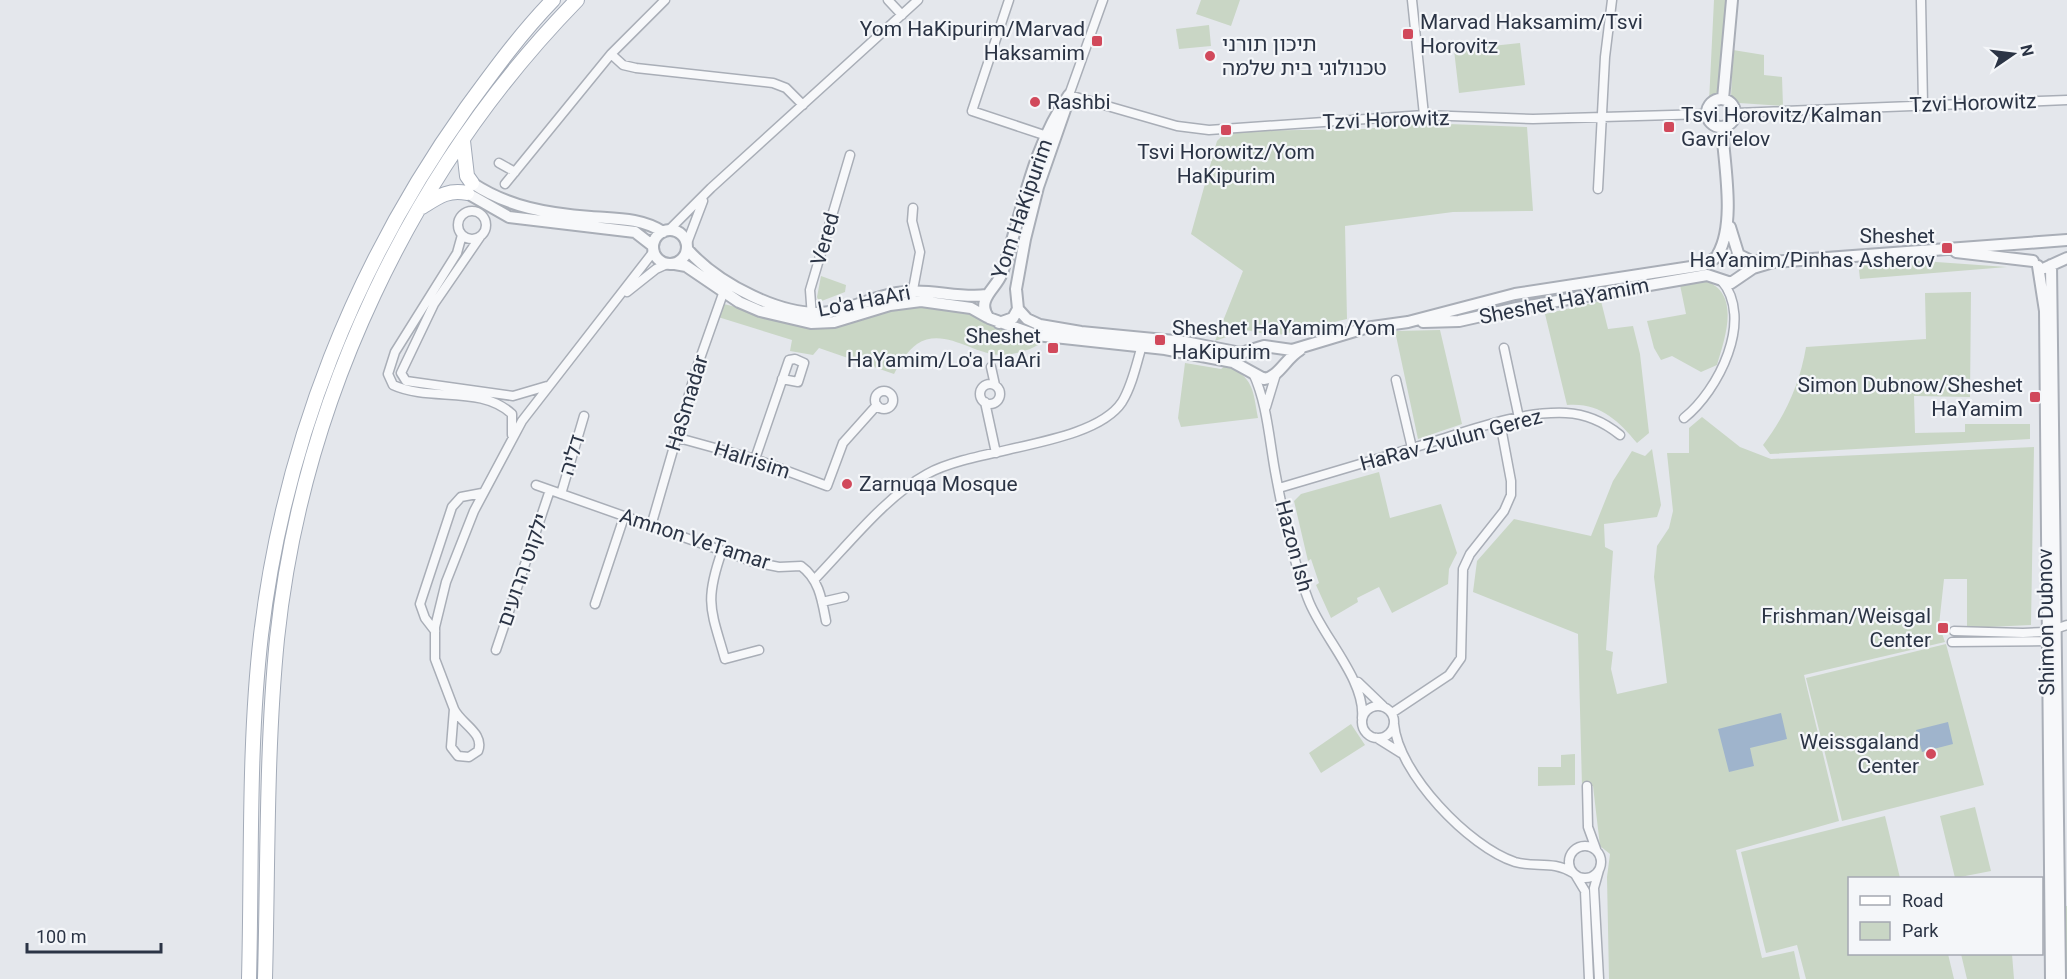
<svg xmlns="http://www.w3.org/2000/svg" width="2067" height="979" viewBox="0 0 2067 979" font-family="Roboto,'Noto Sans Hebrew',sans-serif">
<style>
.green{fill:#c9d6c5}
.water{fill:#9fb4cc}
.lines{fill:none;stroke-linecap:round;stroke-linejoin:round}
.minor-casing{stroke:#a9aeb7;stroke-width:11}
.tertiary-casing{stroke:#a9aeb7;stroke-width:14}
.primary-casing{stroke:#a3abb8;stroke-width:16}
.minor{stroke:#f7f8fa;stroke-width:8}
.tertiary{stroke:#f7f8fa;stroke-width:10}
.primary{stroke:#fff;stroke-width:14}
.poi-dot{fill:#d1495b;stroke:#f4f6f9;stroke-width:2}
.labels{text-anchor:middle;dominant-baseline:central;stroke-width:4.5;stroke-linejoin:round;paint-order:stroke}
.poi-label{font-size:21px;fill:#2b3445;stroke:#f4f6f9;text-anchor:start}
.street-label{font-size:21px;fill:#2b3445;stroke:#f4f6f9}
</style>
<rect width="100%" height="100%" fill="#e4e7ec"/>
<path class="green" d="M1201,0H1240L1231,26L1196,14Z
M1714,0H1727L1717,96L1709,102Z
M1209,25L1211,46L1179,49L1176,29Z
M1520,43L1525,85L1459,93L1454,50Z
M1733,50L1764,55V75L1782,77L1783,106L1739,103L1731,97Z
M1423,123L1527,127L1533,211L1453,212L1345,226L1347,319L1275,336L1246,330L1215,341L1243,271L1191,234L1217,141L1225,133L1237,131L1365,129Z
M1908,260L2007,267L1860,279L1859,270L1865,262Z
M821,276L846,285L845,292L819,302L817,297Z
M1706,281C1741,294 1725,338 1717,365L1701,372L1672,356L1661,360L1654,348L1647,321L1686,314L1680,285Z
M1971,292L1970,397L1914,396L1915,433L1965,432V424H2030V439L1770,454L1763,445C1785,416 1800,384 1806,347L1926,339L1925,293Z
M1601,301L1608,329L1633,326L1640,354L1649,433L1637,443C1618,420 1599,402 1567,405L1545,314Z
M724,304L811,326L916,304L968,310L994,327L1043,342C1031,350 1017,354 1003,355C976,357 945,326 917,344C907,351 899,364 894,374L819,348L813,355L790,351L792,340L718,317Z
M1440,330L1462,424L1418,439L1395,331Z
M1185,363L1221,369L1225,366C1254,376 1253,391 1258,418L1181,427L1178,418Z
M1702,417L1740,447L1771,459L2034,447L2031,625L1967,628V579H1944L1939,625L1945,642L1804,675L1839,821L1736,850L1762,958L1794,951L1800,979H1609L1607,877L1610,854L1600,846L1593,786H1582L1578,634L1473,592L1477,561L1514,519L1591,536L1613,481L1632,451L1645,456L1652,449L1661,505L1657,517L1604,524L1605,547L1613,551L1606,650L1613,652L1611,669L1617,694L1667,683L1654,577L1657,546L1669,528L1673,511L1667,453H1689V428Z
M1379,472L1390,518L1441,504L1457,553L1449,569L1448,584L1392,613L1379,587L1357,598L1358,602L1331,618L1316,585L1319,583L1311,559L1308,561L1294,501L1301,494Z
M1946,644L1984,785L1842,821L1806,678Z
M1351,724L1365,745L1321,773L1309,753Z
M1575,754V785L1538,786V767H1561V755Z
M1975,807L1991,871L1955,878L1940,816Z
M1885,816L1900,878H1850V954H1948L1954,979H1806L1797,945L1766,953L1741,852Z
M2062,906H2067V979H2063Z
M1961,954H2012L2014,979H1967Z"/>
<path class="water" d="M1781,713L1787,739L1750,748L1754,766L1729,772L1718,729Z
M1948,722L1953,744L1922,752L1916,730Z"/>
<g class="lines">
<g class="minor-casing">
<path id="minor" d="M888,0L902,15
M1009,0L972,111L1047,136
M1103,0L1069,95L1177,126L1209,130L1424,115L1533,119L1707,114
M1412,0L1424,115
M1921,0L1923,104
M611,54L623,65L636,68L773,83L786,88L803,105
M1736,113L2067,100
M499,163L515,172
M505,184L611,54L665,0
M1598,189L1605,57L1612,0
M458 225a14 14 0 1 1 28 0a14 14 0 1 1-28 0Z
M669,230L711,188L918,0
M462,235L457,253L395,352L388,374L393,385C430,402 481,385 512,414V435
M480,237L434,304L401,373L406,381L513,396L547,386
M687,243L703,201
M627,292L656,269L667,264
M912,295L920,252L912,221L913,208
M812,317L810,290L850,155
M1504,348L1519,418
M991,367L995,385
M1253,373C1267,403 1269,438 1275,471C1283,514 1292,558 1308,599C1321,635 1366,680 1362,718
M1396,380L1412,448
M980 394a10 10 0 1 1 20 0a10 10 0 1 1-20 0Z
M875 400a9 9 0 1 1 18 0a9 9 0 1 1-18 0Z
M985,402L996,453
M1266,407L1276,374
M1684,418C1718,391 1755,319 1721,280
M675,437L755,459L827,486L843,443L877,405
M755,459L789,360L795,359L804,363L798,382L782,379
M536,485L754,562L779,567L801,566C819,579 822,600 826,621
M1279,488C1330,473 1381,458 1432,442C1474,429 1521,411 1566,413C1587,414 1604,422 1620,435
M561,494L584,416
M651,526L697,367L725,288
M722,551C704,602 711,610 725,659L759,650
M814,580C848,545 885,497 927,474C975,447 1093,446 1122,402C1133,384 1137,361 1143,342
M822,602L844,597
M595,604L624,517
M435,631L425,618L420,604L452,507L461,497L482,493
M1954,631L2023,633L2046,632L2067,625
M1952,642L2047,641L2051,637
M496,650L550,490
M1358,682L1383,706
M1362 722a16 16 0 1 1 32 0a16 16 0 1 1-32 0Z
M454,709L435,659V627L446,582L474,511L522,421L654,251
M454,709C461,724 485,733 478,751L469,757L458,756L451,747Z
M1392,713L1449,675L1461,658L1463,569L1470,554L1504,511L1511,495V481L1500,422
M1394,724C1398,773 1469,847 1515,862C1535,868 1553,860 1573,873
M1377,738L1401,753
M1587,786L1588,827L1596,849
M1569 862a16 16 0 1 1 32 0a16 16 0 1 1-32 0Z
M1599,870L1594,888L1599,979
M1576,876L1585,891L1589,979"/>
</g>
<g class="tertiary-casing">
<path id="tertiary" d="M1069,95C1032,147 1022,214 1002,273C998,284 988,291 985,301C983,307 985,313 989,318L1036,335L1165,349L1233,362L1264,379C1279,377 1286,358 1300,350
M1707 113a14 14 0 1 1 28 0a14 14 0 1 1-28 0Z
M1723,99L1732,0
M472,183C508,207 548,214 591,217C617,219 641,218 663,232
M467,193L509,217L635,232L653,246
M1730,227L1738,253
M653 247a17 17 0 1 1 34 0a17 17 0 1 1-34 0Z
M687,249C717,283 783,319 830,312C855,308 879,294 905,292C933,289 960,299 987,295
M1956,252L2033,261
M1718,254C1736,223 1724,164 1722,128
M1741,256L1751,261L1773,262L2067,240
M675,264L686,266L739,302L760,311L811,323L834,322L890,305L921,301L971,308L987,317
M2051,265L2060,979
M2038,266L2045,311L2051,979
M2045,268L2067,258
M1018,309L1027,319L1040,325L1081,332L1185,342L1241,353L1264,346L1292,350L1365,328L1408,322L1515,294L1704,265L1715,258
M1423,322L1459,321L1517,308L1707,275L1731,283L1753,268L1773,262
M999,323L1013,318L1018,309L1016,289L1025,239L1038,187L1068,101"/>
</g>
<g class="primary-casing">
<path id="primary" d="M463,141L467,176L472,183
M422,207C438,197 448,189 467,193
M249,979C252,865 248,748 261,635C284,443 355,264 467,107C494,70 521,33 553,0
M265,979C268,866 266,751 277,639C302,402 410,171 577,0"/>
</g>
<use href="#minor" class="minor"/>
<use href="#tertiary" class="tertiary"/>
<use href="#primary" class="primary"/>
</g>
<g class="poi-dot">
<rect x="1402" y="28" width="12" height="12" rx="3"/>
<rect x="1091" y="35" width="12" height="12" rx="3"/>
<circle cx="1210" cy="56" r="6"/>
<circle cx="1035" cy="102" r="6"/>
<rect x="1663" y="121" width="12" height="12" rx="3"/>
<rect x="1220" y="124" width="12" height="12" rx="3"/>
<rect x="1941" y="242" width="12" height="12" rx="3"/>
<rect x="1154" y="334" width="12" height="12" rx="3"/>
<rect x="1047" y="342" width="12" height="12" rx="3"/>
<rect x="2029" y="391" width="12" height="12" rx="3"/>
<circle cx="847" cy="484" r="6"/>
<rect x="1937" y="622" width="12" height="12" rx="3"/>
<circle cx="1931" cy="754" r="6"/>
</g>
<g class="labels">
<g class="poi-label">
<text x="1420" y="22">Marvad Haksamim/Tsvi<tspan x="1420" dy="24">Horovitz</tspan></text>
<text x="1085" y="29" text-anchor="end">Yom HaKipurim/Marvad<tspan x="1085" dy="24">Haksamim</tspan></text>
<text x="1222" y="44">תיכון תורני<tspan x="1222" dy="24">טכנולוגי בית שלמה</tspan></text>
<text x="1047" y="102">Rashbi</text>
<text x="1681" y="115">Tsvi Horovitz/Kalman<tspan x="1681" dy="24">Gavri'elov</tspan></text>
<text x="1226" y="152" text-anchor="middle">Tsvi Horowitz/Yom<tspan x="1226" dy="24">HaKipurim</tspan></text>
<text x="1935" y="236" text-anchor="end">Sheshet<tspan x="1935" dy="24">HaYamim/Pinhas Asherov</tspan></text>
<text x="1172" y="328">Sheshet HaYamim/Yom<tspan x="1172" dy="24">HaKipurim</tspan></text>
<text x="1041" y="336" text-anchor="end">Sheshet<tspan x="1041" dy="24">HaYamim/Lo'a HaAri</tspan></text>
<text x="2023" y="385" text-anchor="end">Simon Dubnow/Sheshet<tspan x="2023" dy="24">HaYamim</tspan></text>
<text x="859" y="484">Zarnuqa Mosque</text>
<text x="1931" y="616" text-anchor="end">Frishman/Weisgal<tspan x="1931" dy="24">Center</tspan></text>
<text x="1919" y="742" text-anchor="end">Weissgaland<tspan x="1919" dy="24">Center</tspan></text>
</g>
<g class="street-label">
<text transform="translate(1973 103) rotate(-2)">Tzvi Horowitz</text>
<text transform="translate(1386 120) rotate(-2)">Tzvi Horowitz</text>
<text transform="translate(1022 209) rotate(-71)">Yom HaKipurim</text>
<text transform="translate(825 239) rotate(-74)">Vered</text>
<text transform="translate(864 301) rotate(-11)">Lo'a HaAri</text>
<text transform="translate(1564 301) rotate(-11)">Sheshet HaYamim</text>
<text transform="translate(687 403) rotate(-73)">HaSmadar</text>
<text transform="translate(1451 440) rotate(-15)">HaRav Zvulun Gerez</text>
<text transform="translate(572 455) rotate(-73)">דליה</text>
<text transform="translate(752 460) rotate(18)">HaIrisim</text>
<text transform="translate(695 539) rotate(18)">Amnon VeTamar</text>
<text transform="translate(1294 546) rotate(75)">Hazon Ish</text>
<text transform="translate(523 570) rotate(-71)">ילקוט הרועים</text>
<text transform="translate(2046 622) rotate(-91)">Shimon Dubnov</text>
</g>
</g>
<rect x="1848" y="877" width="195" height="78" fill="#f4f6f9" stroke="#a4a8b1" stroke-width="1.5"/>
<rect x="1860" y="896" width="30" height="9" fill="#ffffff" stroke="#a4a8b1" stroke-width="1.5"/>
<text x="1902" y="907" font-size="18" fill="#2b3445">Road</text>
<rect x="1860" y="922" width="30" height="18" fill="#c9d6c5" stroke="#a4a8b1" stroke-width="1.5"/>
<text x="1902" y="937" font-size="18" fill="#2b3445">Park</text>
<g transform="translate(2013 54) rotate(76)" stroke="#f4f6f9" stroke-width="4.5" paint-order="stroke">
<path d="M0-4.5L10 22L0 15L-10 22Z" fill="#2b3445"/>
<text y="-9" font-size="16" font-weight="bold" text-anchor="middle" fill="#2b3445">N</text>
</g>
<path d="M27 943v9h134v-9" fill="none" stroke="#2b3445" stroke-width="3"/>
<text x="36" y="943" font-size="18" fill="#2b3445" stroke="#f4f6f9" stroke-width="4.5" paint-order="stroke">100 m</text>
</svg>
